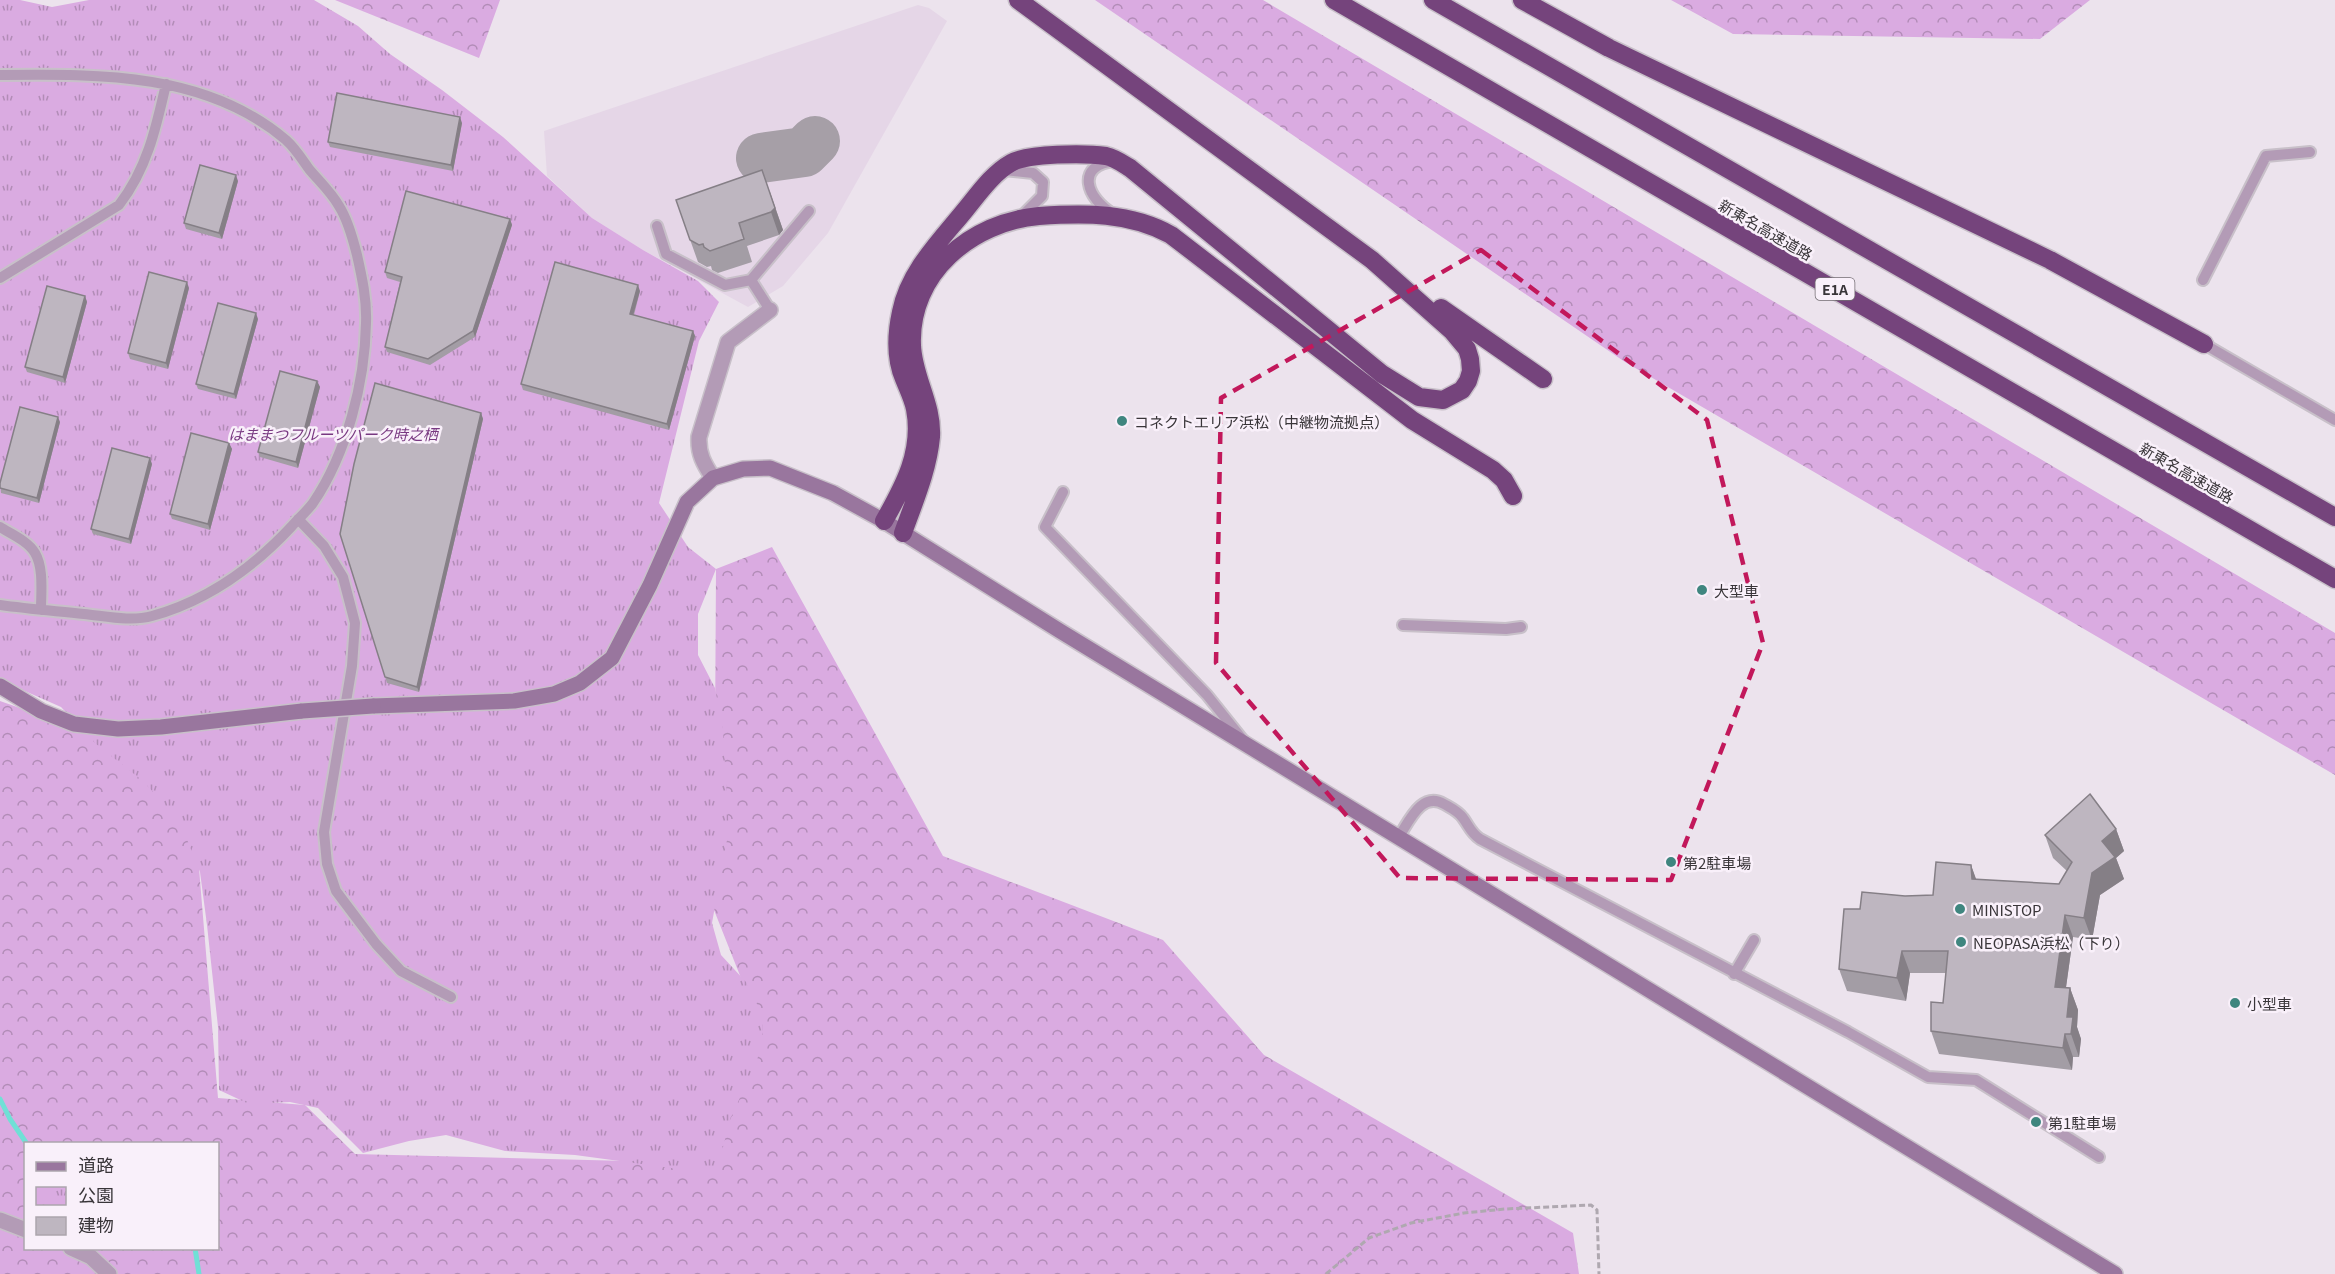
<svg xmlns="http://www.w3.org/2000/svg" width="2335" height="1274" viewBox="0 0 2335 1274" font-family="Georgia,'Noto Sans JP',serif">
<style>
.built{fill:#e5d6e7}
.forest{fill:url(#forest-crowns);fill-rule:evenodd}
.park{fill:url(#park-tufts)}
.lines{fill:none;stroke-linecap:round;stroke-linejoin:round}
.stream{stroke:#70e0d6;stroke-width:5}
.taxiway{stroke:#a69fa7;stroke-width:50}
.lane-casing{stroke:#c8c0c9;stroke-width:14}
.street-casing{stroke:#c8c0c9;stroke-width:18}
.secondary-casing{stroke:#c8c0c9;stroke-width:18}
.highway-casing{stroke:#c8c0c9;stroke-width:21}
.path{stroke:#afa8b0;stroke-width:3;stroke-dasharray:6 3;stroke-linecap:butt}
.lane{stroke:#b39bb6;stroke-width:10}
.street{stroke:#b39bb6;stroke-width:15}
.secondary{stroke:#99769e;stroke-width:15}
.highway{stroke:#75447c;stroke-width:18}
.secondary-bridge-casing{stroke:#c8c0c9;stroke-width:18;stroke-linecap:butt}
.secondary-bridge{stroke:#99769e;stroke-width:15}
.wall{fill:#a39da5}
.shaded-wall{fill:#857f86}
.building{fill:#beb6c0;stroke:#857f86;stroke-width:1.5}
.marked{fill:none;stroke:#c2185b;stroke-width:4.5;stroke-dasharray:12 8;stroke-linejoin:round}
.poi-dot{fill:#3f867f;stroke:#f9f0fa;stroke-width:2}
.labels{text-anchor:middle;dominant-baseline:central;stroke-width:5;stroke-linejoin:round;paint-order:stroke}
.shield{fill:#f9f0fa;stroke:#736d73;stroke-width:1.5}
.shield-label{font-size:14px;font-weight:bold;fill:#393539}
.street-label{font-size:15px;fill:#393539;stroke:#f9f0fa}
.poi-label{font-size:15px;fill:#393539;stroke:#f9f0fa;text-anchor:start}
.park-label{font-size:15px;font-style:italic;fill:#783881;stroke:#f9f0fa}
</style>
<defs>
<pattern id="forest-crowns" width="20" height="18" patternUnits="userSpaceOnUse" patternTransform="scale(1.5)"><rect width="20" height="18" fill="#daabe1"/><path d="M2 6a3 3 0 1 1 6 0M12 15a3 3 0 1 1 6 0" fill="none" stroke="#b28cb7"/></pattern>
<pattern id="park-tufts" width="24" height="20" patternUnits="userSpaceOnUse" patternTransform="scale(1.5)"><rect width="24" height="20" fill="#daabe1"/><path d="M3 7l-1-3M5 7V3M7 7l1-3M15 17l-1-3M17 17v-4M19 17l1-3" fill="none" stroke="#b28cb7"/></pattern>
</defs>
<rect width="100%" height="100%" fill="#ece3ed"/>
<path class="built" d="M918,5L929,8L947,21L828,233L783,286L748,307L643,250L592,218L547,176L544,131Z"/>
<path class="forest" d="M335,0H500L479,58Z
M1095,0H1263L2335,633V775L1625,362Z
M1671,0H2090L2040,39L1733,34Z
M772,547L943,856L1163,940L1264,1055L1573,1233L1579,1274H0V701L108,739L149,769L197,844L218,1098L305,1105L355,1154L708,1163L762,1031L714,910L716,569ZM26,1144H218V1248H26Z"/>
<path class="park" d="M0,0H20L52,7L89,0H314L358,26L390,54L442,90L503,137L592,218L643,250L698,281L719,302L699,341L659,503L688,547L716,569L698,614V655L715,688L723,731L729,829L712,923L721,955L746,982L763,1016L762,1048L730,1120L716,1174L575,1155L505,1151L446,1135L409,1141L363,1153L318,1108L290,1102L249,1104L219,1090L218,1027L207,925L200,872L180,822L143,781L96,744L61,707L0,680Z"/>
<g class="lines">
<path class="stream" d="M0,1099L10,1119L27,1144
M195,1248L199,1274"/>
<path class="taxiway" d="M761,158L804,152L815,141"/>
<g class="lane-casing">
<path id="lane" d="M0,75C98,74 206,72 286,140C295,148 302,159 309,169C319,181 331,192 339,206C348,220 353,239 357,255C362,277 367,300 366,323C365,382 347,453 313,503C307,511 299,518 292,526C254,567 206,601 152,616C131,622 105,616 84,614C56,611 28,609 0,605
M1004,170L1033,173L1043,182L1042,196L1021,217
M1113,214C1087,199 1074,165 1115,161
M657,226L666,254L725,285L751,280
M0,278L119,205C147,169 156,128 166,84
M2203,280L2266,156L2310,152
M770,310L751,280L809,211
M2204,344L2335,420
M1063,492L1045,527L1207,695L1243,740
M298,519L324,546L343,577L355,623L352,666L324,832L327,864L336,891L376,944L401,971L451,997
M0,527C11,534 28,541 35,553C44,568 41,593 41,610
M1403,625L1506,629L1521,627
M1398,838C1409,822 1421,791 1444,804C1451,808 1458,811 1463,818C1469,826 1471,833 1480,839L1848,1032L1928,1077L1976,1080L2099,1157
M1734,974L1754,940"/>
</g>
<g class="street-casing">
<path id="street" d="M713,478C704,464 698,454 699,437L728,342L770,310
M0,1220L26,1230
M71,1248L91,1257L109,1274"/>
</g>
<g class="secondary-casing">
<path id="secondary" d="M0,686L41,711L74,724L118,729L161,727L302,711
M373,706L514,701L554,694L580,683L612,658L650,585L687,502L713,478L743,469L770,468L833,493L884,521L1060,631L2115,1274"/>
</g>
<g class="highway-casing">
<path id="highway" d="M1334,0L2335,579
M1433,0L2335,517
M1522,0L1609,48L2050,260L2204,344
M1441,308L1543,379
M884,521C904,486 923,451 915,409C913,399 908,389 904,379C895,358 896,335 901,312C909,271 941,240 966,209C979,193 993,173 1011,163C1028,153 1086,153 1106,156C1115,158 1122,163 1130,168L1382,374L1419,397L1443,400L1462,390L1468,381L1471,371L1470,359L1467,349L1452,331L1372,260L1018,0
M903,533C914,502 928,470 931,437C933,404 913,377 912,345C909,273 972,222 1039,216C1084,213 1130,212 1171,235L1412,420L1493,470L1504,480L1513,496"/>
</g>
<path class="path" d="M1326,1274L1369,1238L1411,1223L1464,1213L1505,1209L1591,1205L1597,1210L1599,1274"/>
<use href="#lane" class="lane"/>
<use href="#street" class="street"/>
<use href="#secondary" class="secondary"/>
<use href="#highway" class="highway"/>
<g class="secondary-bridge-casing">
<path id="secondary-bridge" d="M302,711L373,706"/>
</g>
<use href="#secondary-bridge" class="secondary-bridge"/>
</g>
<path class="wall" d="M462,123L453,171L330,147L328,142Z
M238,181L222,239L186,229L184,223Z
M770,192L783,230L779,235L747,246L752,262L718,273L712,270L711,266L707,267L698,262L676,200Z
M510,219L512,225L475,337L430,365L387,352L385,347L400,282L387,278L385,272Z
M189,288L168,369L130,359L128,353Z
M640,291L634,315L693,331L695,336L669,430L523,390L521,384Z
M85,296L87,302L65,383L27,372L25,367Z
M258,319L236,399L198,389L196,384Z
M317,381L320,387L298,468L260,457L258,452Z
M481,413L483,419L419,692L387,683L340,534Z
M60,422L39,503L1,493L0,483Z
M229,443L232,449L210,530L172,519L170,514Z
M152,464L131,544L93,534L91,529Z
M2116,829L2124,851L2116,858L2124,879L2100,895L2092,940L2073,937L2066,987L2070,988L2078,1010L2077,1027L2081,1039L2079,1057H2073L2072,1070L1939,1054L1931,1031L1943,1003L1946,973H1910L1906,1001L1847,991L1839,969L1860,909L1905,896L1933,895L1971,865L1976,880L2059,884L2067,871L2053,858L2045,835Z"/>
<path class="shaded-wall" d="M460,117L462,123L453,171L451,165Z
M762,170L783,230L779,235L771,212Z
M236,175L238,181L222,239L219,233Z
M510,219L512,225L475,337L473,331Z
M187,282L189,288L168,369L166,363Z
M638,285L640,291L632,319L630,314Z
M85,296L87,302L65,383L63,377Z
M256,313L258,319L236,399L234,394Z
M693,331L695,336L669,430L667,424Z
M317,381L320,387L298,468L296,462Z
M481,413L483,419L419,692L417,687Z
M58,417L60,422L39,503L37,498Z
M229,443L232,449L210,530L208,524Z
M150,458L152,464L131,544L129,539Z
M2116,829L2124,851L2116,858L2124,879L2100,895L2092,940L2084,918L2092,873L2102,841Z
M1971,865L1979,887L1972,879Z
M2065,915L2073,937L2063,1009L2055,987Z
M1902,951L1910,973L1906,1001L1897,978Z
M2070,988L2078,1010L2077,1027L2081,1039L2079,1057L2071,1034L2067,1017Z
M2065,1034L2073,1057L2072,1070L2063,1048Z"/>
<path class="building" d="M337,93L460,117L451,165L328,142Z
M200,165L236,175L219,233L184,223Z
M762,170L775,208L771,212L739,223L744,239L710,251L704,247L703,244L699,245L690,240L676,200Z
M406,191L510,219L473,331L428,359L385,347L402,277L385,272Z
M555,262L638,285L630,314L693,331L667,424L521,384Z
M149,272L187,282L166,363L128,353Z
M47,286L85,296L63,377L25,367Z
M218,303L256,313L234,394L196,384Z
M280,371L317,381L296,462L258,452Z
M375,383L481,413L417,687L385,677L340,534L354,464Z
M20,407L58,417L37,498L0,488V483Z
M191,433L229,443L208,524L170,514Z
M112,448L150,458L129,539L91,529Z
M2090,794L2116,829L2102,841L2115,857L2092,873L2084,918L2065,915L2055,987L2070,988L2067,1017H2073L2071,1034H2065L2063,1048L1931,1031V1002L1943,1003L1948,951H1902L1897,978L1839,969L1844,909H1860L1862,892L1905,896L1933,895L1936,862L1971,865L1972,879L2059,884L2072,862L2045,835Z"/>
<path class="marked" d="M1481,250L1707,420L1763,643L1671,880L1400,878L1216,663L1221,398Z"/>
<g class="poi-dot">
<circle cx="1122" cy="421" r="6"/>
<circle cx="1702" cy="590" r="6"/>
<circle cx="1671" cy="862" r="6"/>
<circle cx="1960" cy="909" r="6"/>
<circle cx="1961" cy="942" r="6"/>
<circle cx="2235" cy="1003" r="6"/>
<circle cx="2036" cy="1122" r="6"/>
</g>
<g class="labels">
<rect class="shield" x="1815.5" y="278" width="39" height="22" rx="4.5"/>
<g class="shield-label">
<text x="1835" y="289">E1A</text>
</g>
<g class="street-label">
<text transform="translate(1766 229) rotate(30)">新東名高速道路</text>
<text transform="translate(2187 472) rotate(30)">新東名高速道路</text>
</g>
<g class="poi-label">
<text x="1134" y="421">コネクトエリア浜松（中継物流拠点）</text>
<text x="1714" y="590">大型車</text>
<text x="1683" y="862">第2駐車場</text>
<text x="1972" y="909">MINISTOP</text>
<text x="1973" y="942">NEOPASA浜松（下り）</text>
<text x="2247" y="1003">小型車</text>
<text x="2048" y="1122">第1駐車場</text>
</g>
<g class="park-label">
<text x="333" y="433">はままつフルーツパーク時之栖</text>
</g>
</g>
<rect x="24" y="1142" width="195" height="108" fill="#f9f0fa" stroke="#aca5ad" stroke-width="1.5"/>
<rect x="36" y="1162" width="30" height="9" fill="#99769e" stroke="#aca5ad" stroke-width="1.5"/>
<text x="78" y="1172" font-size="18" fill="#393539">道路</text>
<rect x="36" y="1187" width="30" height="18" fill="url(#park-tufts)" stroke="#aca5ad" stroke-width="1.5"/>
<text x="78" y="1202" font-size="18" fill="#393539">公園</text>
<rect x="36" y="1217" width="30" height="18" fill="#beb6c0" stroke="#aca5ad" stroke-width="1.5"/>
<text x="78" y="1232" font-size="18" fill="#393539">建物</text>
</svg>
